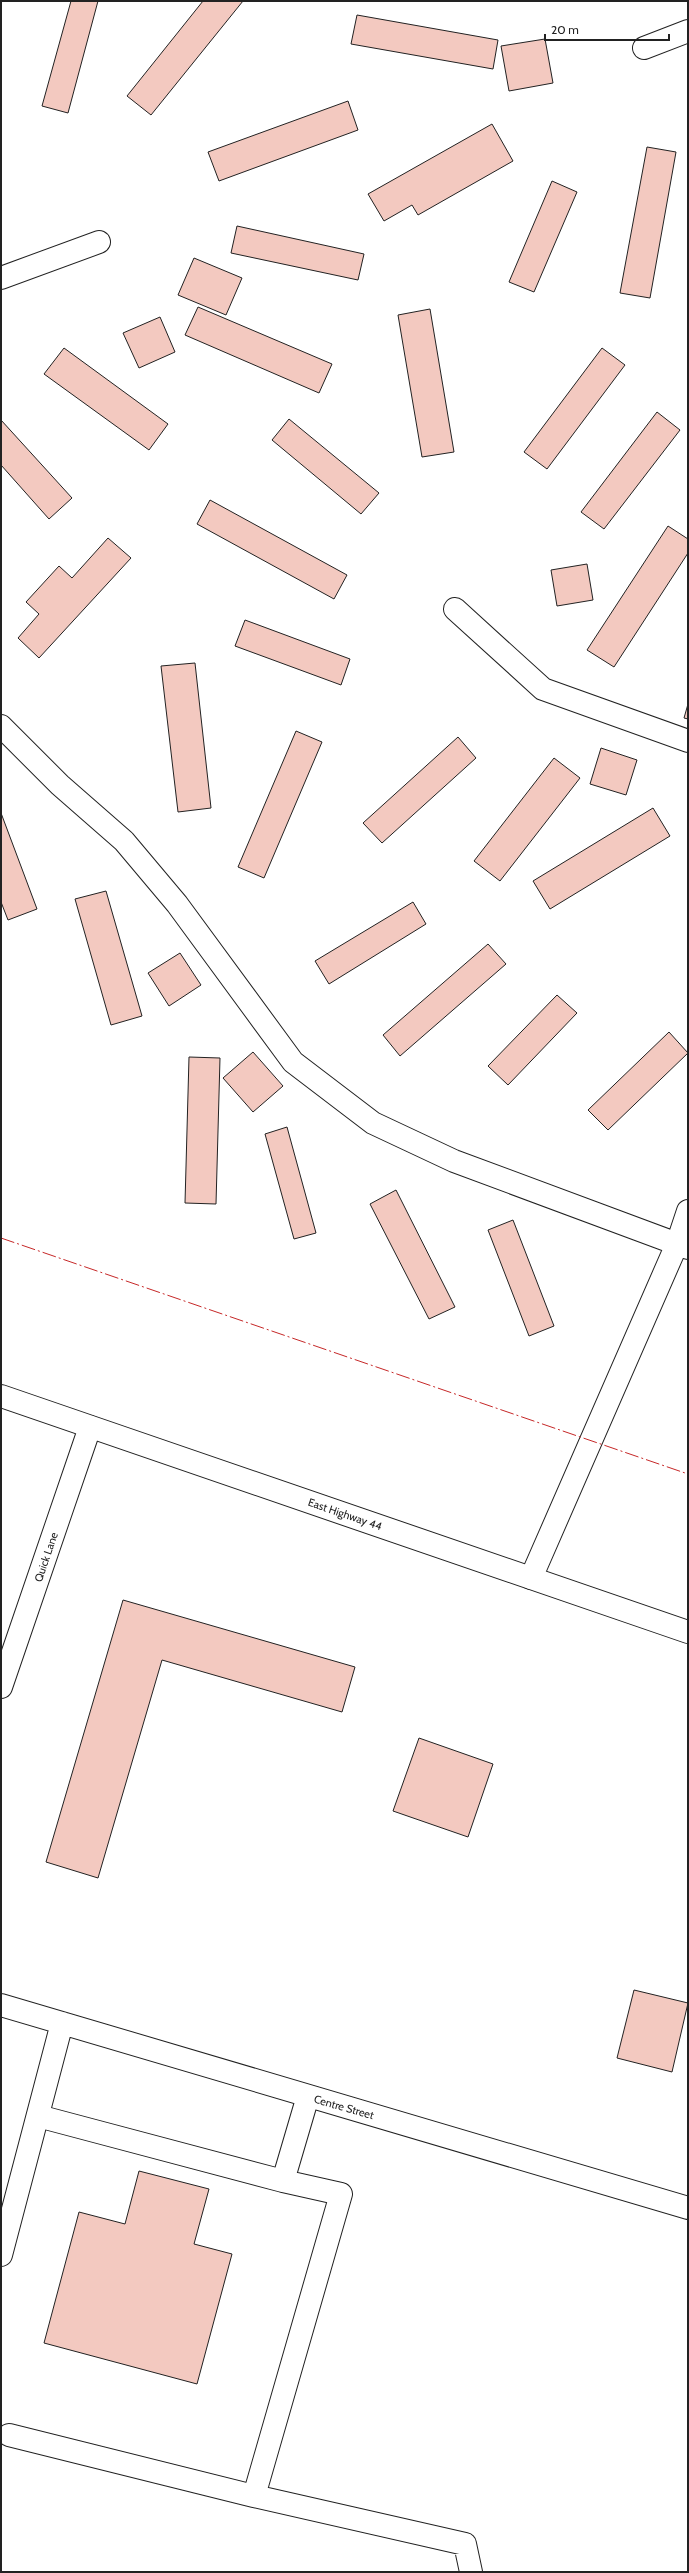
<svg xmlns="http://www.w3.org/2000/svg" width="689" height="2573" viewBox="0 0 689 2573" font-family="Cabin,sans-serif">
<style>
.building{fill:#f3c9c0;stroke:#222}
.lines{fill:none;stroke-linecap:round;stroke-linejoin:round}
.minor-casing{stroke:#222;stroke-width:24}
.major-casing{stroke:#222;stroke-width:24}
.minor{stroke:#fff;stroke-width:22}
.major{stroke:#fff;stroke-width:22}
.power{stroke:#c62828;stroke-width:1;stroke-dasharray:14 3 2 3;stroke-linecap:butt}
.labels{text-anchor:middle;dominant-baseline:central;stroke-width:3;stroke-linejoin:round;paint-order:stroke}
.street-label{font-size:11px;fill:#222;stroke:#fff}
</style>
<rect width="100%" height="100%" fill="#fff"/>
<path class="building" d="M71,1H98L68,113L42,106Z
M203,1H243L151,115L127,96Z
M357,15L498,40L493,69L351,44Z
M545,39L553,83L509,91L501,46Z
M348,101L358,130L219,181L208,152Z
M492,124L513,161L418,215L412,205L384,221L368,194Z
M647,147L676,152L650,298L620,293Z
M552,181L577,192L534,292L509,282Z
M237,226L364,254L358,280L231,253Z
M194,258L242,278L226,315L178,295Z
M198,307L332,364L319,393L185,335Z
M430,309L454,452L422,457L398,315Z
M160,317L175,352L139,368L123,333Z
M64,348L168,424L149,450L44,374Z
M602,348L625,365L547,469L524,452Z
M657,412L680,430L604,529L581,512Z
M289,419L379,493L361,514L272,440Z
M1,420L72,498L49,519L1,465Z
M210,500L347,575L334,599L197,524Z
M668,526L688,539V553L614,667L587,650Z
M108,538L131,558L39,658L18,638L39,614L26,602L59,566L72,578Z
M587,564L593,600L557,606L551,570Z
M245,620L350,659L341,685L235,646Z
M195,663L211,808L178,812L161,666Z
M688,704V719L684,718Z
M296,731L322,742L264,878L238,867Z
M458,737L476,758L382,843L363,823Z
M601,748L637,760L626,795L590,784Z
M554,758L580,778L500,881L474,861Z
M653,808L670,836L550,909L533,881Z
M1,813L37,909L8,920L1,902Z
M106,891L142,1016L111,1025L75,899Z
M413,902L426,924L329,984L315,961Z
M488,944L506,964L400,1056L383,1035Z
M180,953L201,985L169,1006L148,973Z
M557,995L577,1013L508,1085L488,1066Z
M669,1032L688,1053L608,1130L588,1110Z
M253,1052L283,1086L253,1112L223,1078Z
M189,1057L220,1058L216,1204L185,1203Z
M287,1127L316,1233L294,1239L265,1134Z
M396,1190L455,1307L429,1319L370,1204Z
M513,1220L554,1326L529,1336L488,1230Z
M123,1600L355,1667L342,1712L162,1660L98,1878L46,1862Z
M419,1738L493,1764L468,1837L393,1811Z
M634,1990L688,2003L672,2072L617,2058Z
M139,2171L209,2189L194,2244L232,2254L197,2384L44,2343L79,2212L125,2224Z"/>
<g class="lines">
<g class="minor-casing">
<path id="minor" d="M644,48L688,31
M1,278L99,242
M455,609L543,689L688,741
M1,726L60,785L124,841L177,904L293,1062L373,1123L454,1161L688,1248
M531,1578L677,1244L688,1211
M1,1687L90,1427
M1,2005L688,2208
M38,2116L283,2181L308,2096
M1,2255L62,2023
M9,2435L254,2496L341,2194L283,2181
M254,2496L465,2544L471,2572"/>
</g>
<g class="major-casing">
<path id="major" d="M1,1396L688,1632"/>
</g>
<use href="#minor" class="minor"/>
<use href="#major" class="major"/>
<path class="power" d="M1,1238L688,1474"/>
</g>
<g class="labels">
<g class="street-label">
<text transform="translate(345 1514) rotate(19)">East Highway 44</text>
<text transform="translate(46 1557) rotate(-71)">Quick Lane</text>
<text transform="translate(344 2107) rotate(16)">Centre Street</text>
</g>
</g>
<rect width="689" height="2573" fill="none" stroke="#222222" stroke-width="4"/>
<path d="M545 34v6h124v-6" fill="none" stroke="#222222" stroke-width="2"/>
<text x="551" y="34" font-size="12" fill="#222222" stroke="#ffffff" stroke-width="3" paint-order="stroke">20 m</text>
</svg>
